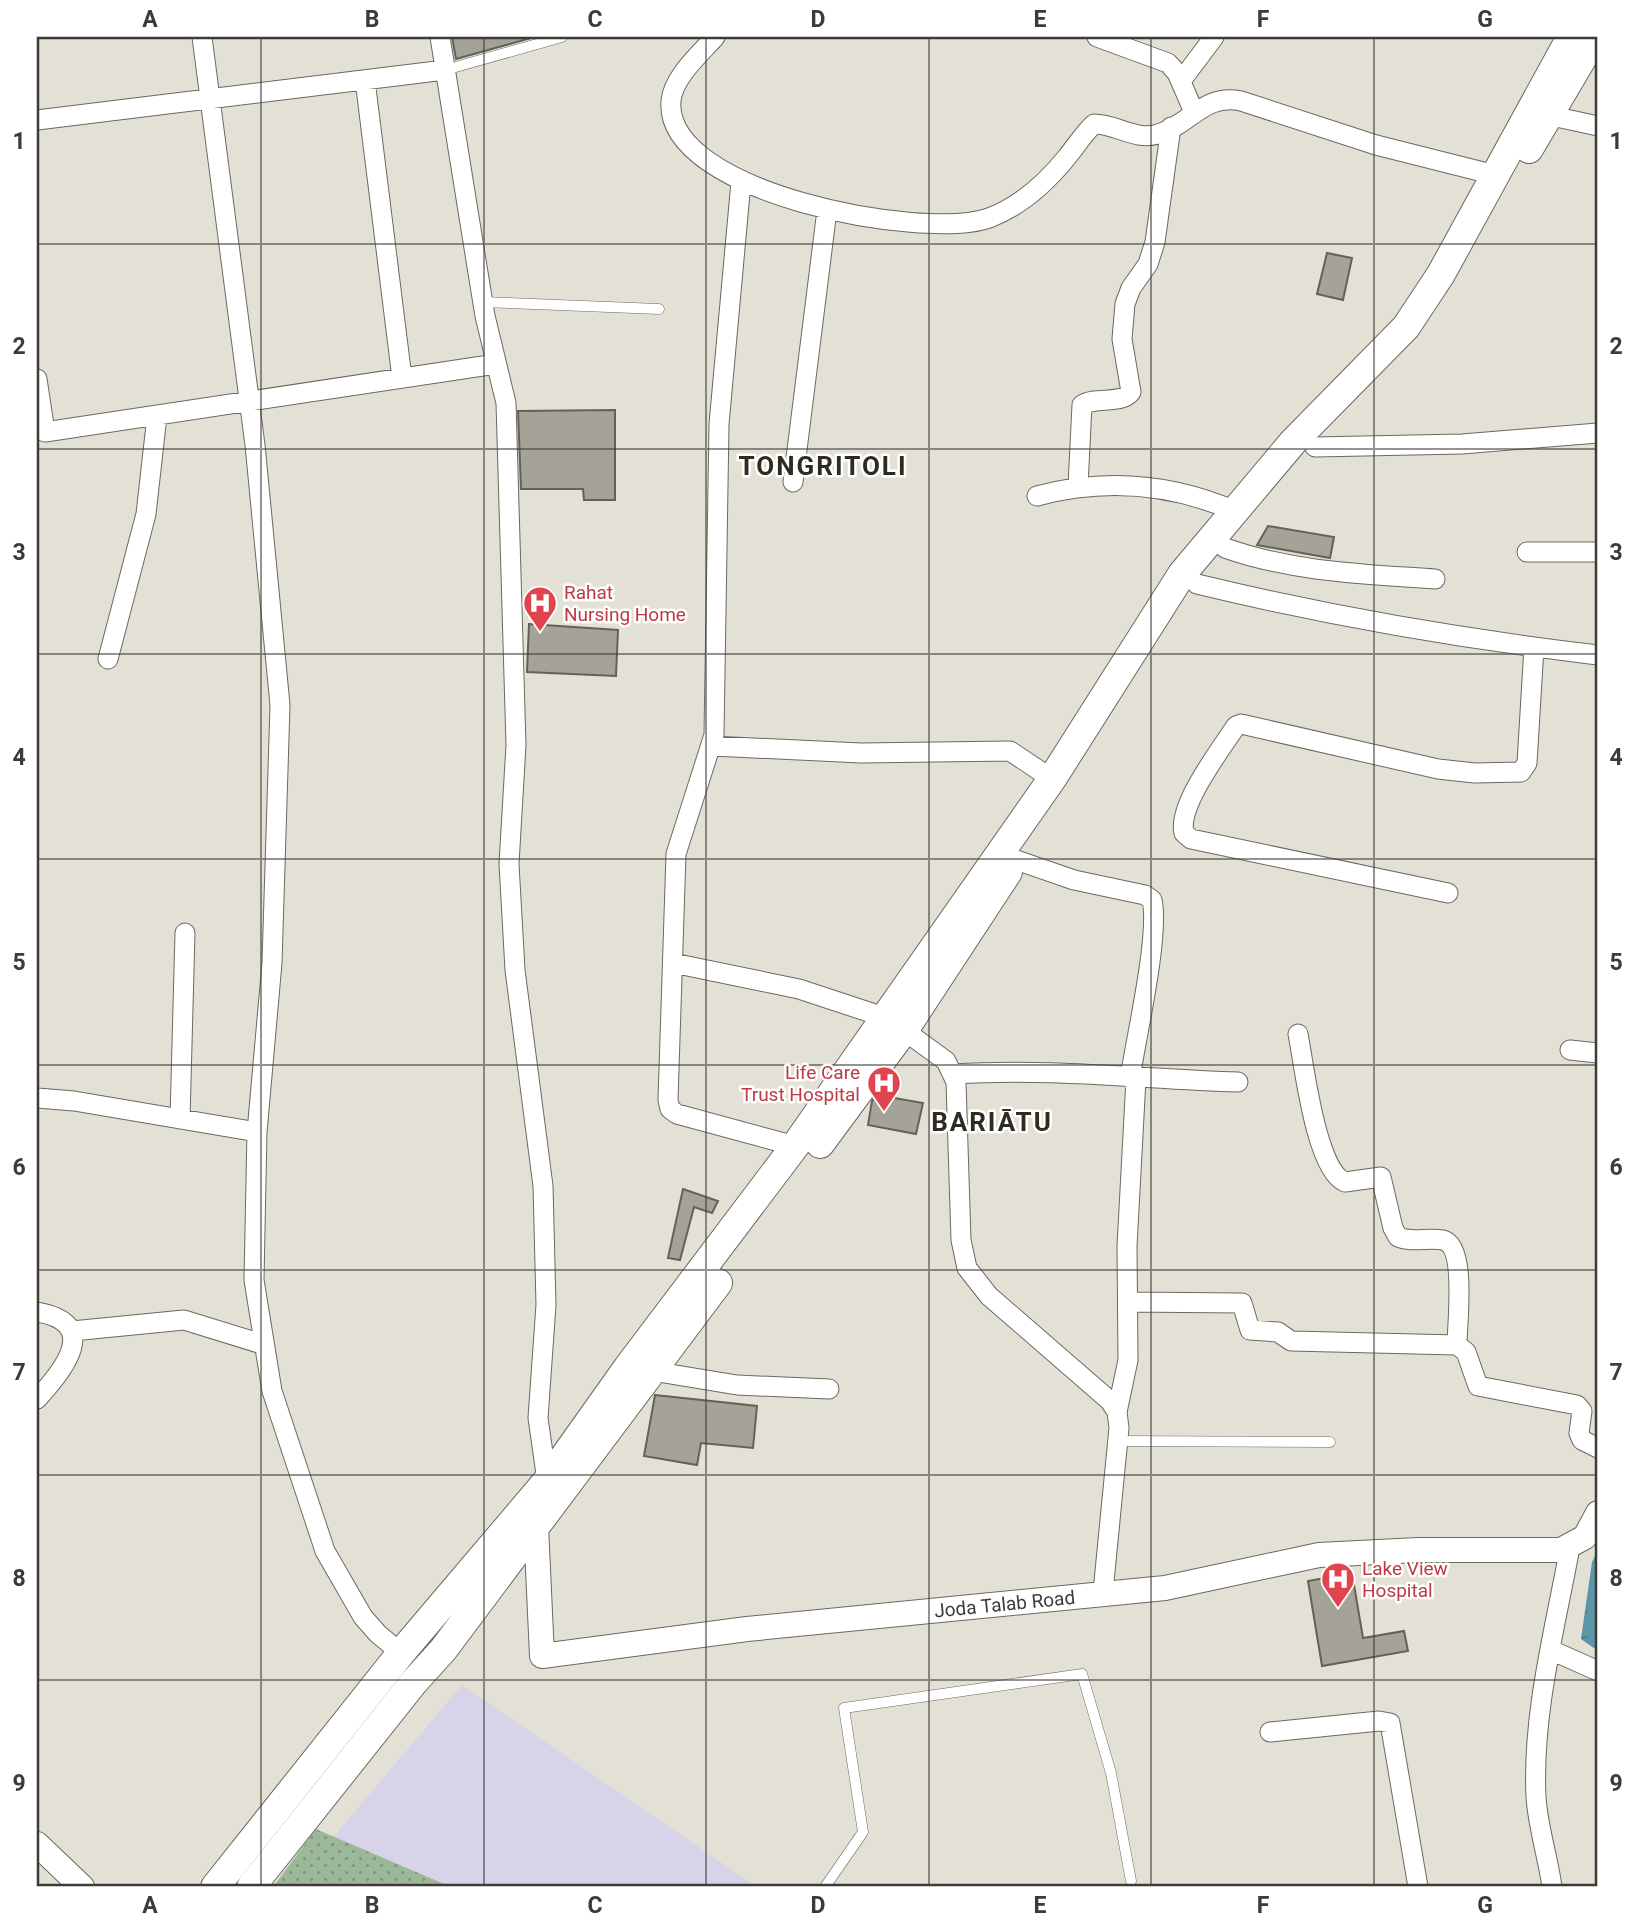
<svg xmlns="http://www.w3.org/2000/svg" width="1635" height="1924" viewBox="0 0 1635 1924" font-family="Roboto,sans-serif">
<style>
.medical{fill:#d7d3e9}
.grass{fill:url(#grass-dots)}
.water{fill:url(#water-ripples)}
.building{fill:#a5a398;stroke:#646258;stroke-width:2}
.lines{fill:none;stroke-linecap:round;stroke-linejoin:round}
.service-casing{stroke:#6b695f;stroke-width:11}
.minor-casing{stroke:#6b695f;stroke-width:21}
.tertiary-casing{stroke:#6b695f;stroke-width:26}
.secondary-casing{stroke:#6b695f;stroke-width:30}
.service{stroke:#fff;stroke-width:10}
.minor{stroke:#fff;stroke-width:19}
.tertiary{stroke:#fff;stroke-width:24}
.secondary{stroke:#fff;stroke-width:28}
.grid{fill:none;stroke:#3c3b36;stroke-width:2;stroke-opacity:0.55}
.labels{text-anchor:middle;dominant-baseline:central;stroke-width:5;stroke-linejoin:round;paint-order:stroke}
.health-label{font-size:19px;fill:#be3a42;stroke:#fff;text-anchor:start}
.street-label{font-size:19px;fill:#3c3b36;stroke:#fff}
.district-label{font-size:26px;font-weight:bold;letter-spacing:2px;fill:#2d2b22;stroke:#fff}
.neatline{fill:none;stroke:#3c3b36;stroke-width:2.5}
.grid-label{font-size:23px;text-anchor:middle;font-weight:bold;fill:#3c3b36}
</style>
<defs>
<pattern id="grass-dots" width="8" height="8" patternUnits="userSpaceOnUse" patternTransform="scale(1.75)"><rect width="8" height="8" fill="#9bb899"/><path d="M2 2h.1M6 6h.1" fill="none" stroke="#80977e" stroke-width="1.8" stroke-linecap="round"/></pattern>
<pattern id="water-ripples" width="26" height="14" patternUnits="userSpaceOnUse" patternTransform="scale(1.75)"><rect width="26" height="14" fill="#5c95a8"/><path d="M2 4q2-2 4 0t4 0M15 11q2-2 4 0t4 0" fill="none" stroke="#4d7b8a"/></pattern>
</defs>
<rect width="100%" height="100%" fill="#e3e1d5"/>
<path class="medical" d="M462,1685L757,1887H291Z"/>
<path class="grass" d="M316,1829L451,1887H273Z"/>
<path class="water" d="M1598,1550V1651L1581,1639L1592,1562Z"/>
<path class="building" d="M452,37H530L531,38L456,59Z
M1327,253L1352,258L1343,300L1317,294Z
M615,410V500H584L583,489H521L518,411Z
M1268,526L1334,537L1330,558L1257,545Z
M529,624L618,630L616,676L527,672Z
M877,1095L923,1103L916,1134L868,1125L872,1101Z
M683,1189L718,1201L712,1213L694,1207L680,1260L668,1258Z
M655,1395L757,1406L753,1448L701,1443L697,1465L644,1456Z
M1352,1573L1363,1638L1404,1631L1408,1651L1322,1666L1308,1581Z"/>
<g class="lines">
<g class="service-casing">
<path id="service" d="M445,70L562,37
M482,302L659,309
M1117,1441L1330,1442
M825,1887L863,1832L844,1708L1082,1674L1111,1773L1131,1881"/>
</g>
<g class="minor-casing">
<path id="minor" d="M202,37L255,445L280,705L272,963L257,1132L254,1280L272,1391L325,1551L363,1617L378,1634L401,1653
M440,37L485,316L506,403L516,745L509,864L515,970L543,1186L546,1305L538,1418L547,1481
M715,37C700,54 673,77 671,101C663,193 924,241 989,218C1021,206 1046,183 1067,157C1076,146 1084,133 1094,124C1116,124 1136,141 1158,134C1190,125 1204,93 1241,101L1376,145L1495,175
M1097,37L1168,63L1177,73L1194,112
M365,80L402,378
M1181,81L1214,37
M1538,113L1598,126
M37,120L445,70
M741,182L719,424L714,735L676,854L668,1100L670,1109L677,1114L795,1146
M37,379L45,432L496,364
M1315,447L1462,444L1598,433
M793,482L827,210
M1078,486L1082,405C1096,396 1121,405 1131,392L1122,339L1125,304L1131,288L1148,264L1155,242L1171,127
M1037,496C1105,478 1173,484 1237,512
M1225,548C1293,572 1364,574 1435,579
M1527,552H1598
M1197,584C1329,616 1463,639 1598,655
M108,659L146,514L157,416
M712,746L861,753L1010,751L1052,779
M1016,860L1074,880L1145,895L1152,900C1160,934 1136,1038 1130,1078
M1448,893L1191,839L1184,833C1177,806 1221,749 1236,726L1241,724L1438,769L1475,773L1521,772L1527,763L1534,647
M673,963L799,989L887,1018L946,1061L956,1082L961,1240L967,1268L989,1296L1110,1401L1117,1412L1119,1428L1103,1592
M1298,1034C1304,1064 1316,1171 1345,1182L1381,1177L1393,1228L1398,1237C1412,1243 1428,1237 1443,1240C1467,1246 1457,1324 1457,1345
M1570,1050L1598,1053
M954,1074C1049,1068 1143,1079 1238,1082
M37,1098L74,1101L257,1132
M180,1119L185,933
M1128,1302L1242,1303L1250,1330L1278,1332L1291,1341L1457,1345L1466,1352L1478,1386L1577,1405L1582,1411L1579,1433L1582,1440L1598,1448
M37,1312C101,1323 65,1369 37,1399
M72,1331L184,1320L262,1344
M652,1371L737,1385L829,1389
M1117,1412L1128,1360L1127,1246L1136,1079
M1551,1650L1598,1671
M1270,1732L1379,1721L1390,1723L1418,1887
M1552,1887C1548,1857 1538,1828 1536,1797C1532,1714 1555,1629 1570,1547"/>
</g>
<g class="tertiary-casing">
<g id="tertiary">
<path id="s1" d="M531,1517L536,1526L542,1656L747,1629L1165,1588L1319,1555L1418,1550H1561L1585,1537L1598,1513"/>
<path d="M37,1844L82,1887"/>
</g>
</g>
<g class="secondary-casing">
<path id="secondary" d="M1529,149L1595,37
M820,1144L905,1029L1008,872
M215,1887L401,1653L547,1481L628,1367L795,1146L1052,779L1182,574L1293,442L1406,327L1441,274L1571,37
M251,1887L414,1682L443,1650L718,1283"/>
</g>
<use href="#service" class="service"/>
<use href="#minor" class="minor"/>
<use href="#tertiary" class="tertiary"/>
<use href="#secondary" class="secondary"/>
</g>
<path class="grid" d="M261,37V1887M484,37V1887M706,37V1887M929,37V1887M1151,37V1887M1374,37V1887M37,244H1598M37,449H1598M37,654H1598M37,859H1598M37,1065H1598M37,1270H1598M37,1475H1598M37,1680H1598"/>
<defs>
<g id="hospital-pin" transform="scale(1.75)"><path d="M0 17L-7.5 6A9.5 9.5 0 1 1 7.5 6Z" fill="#e0444e" stroke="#fff"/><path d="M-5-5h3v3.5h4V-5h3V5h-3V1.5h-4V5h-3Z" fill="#fff"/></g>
</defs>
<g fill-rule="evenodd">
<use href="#hospital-pin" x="540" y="603"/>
<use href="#hospital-pin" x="884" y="1083"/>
<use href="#hospital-pin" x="1338" y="1579"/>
</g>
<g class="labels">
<g class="health-label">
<text x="564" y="592">Rahat<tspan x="564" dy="22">Nursing Home</tspan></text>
<text x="860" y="1072" text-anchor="end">Life Care<tspan x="860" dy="22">Trust Hospital</tspan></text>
<text x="1362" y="1568">Lake View<tspan x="1362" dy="22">Hospital</tspan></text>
</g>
<g class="street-label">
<text stroke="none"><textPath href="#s1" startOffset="606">Joda Talab Road</textPath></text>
</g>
<g class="district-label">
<text x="823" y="466">TONGRITOLI</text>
<text x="992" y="1122">BARIĀTU</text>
</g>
</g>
<rect width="1635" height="1924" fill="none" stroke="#ffffff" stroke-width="77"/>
<rect x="38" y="38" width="1558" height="1847" class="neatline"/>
<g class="grid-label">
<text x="150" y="27">A</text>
<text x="372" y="27">B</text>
<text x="595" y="27">C</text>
<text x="818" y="27">D</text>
<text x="1040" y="27">E</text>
<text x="1263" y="27">F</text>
<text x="1485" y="27">G</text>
<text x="19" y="149">1</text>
<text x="1616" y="149">1</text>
<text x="19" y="354">2</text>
<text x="1616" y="354">2</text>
<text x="19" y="560">3</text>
<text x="1616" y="560">3</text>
<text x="19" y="765">4</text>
<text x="1616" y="765">4</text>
<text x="19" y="970">5</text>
<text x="1616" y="970">5</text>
<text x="19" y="1175">6</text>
<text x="1616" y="1175">6</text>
<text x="19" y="1380">7</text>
<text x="1616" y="1380">7</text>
<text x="19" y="1586">8</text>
<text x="1616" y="1586">8</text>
<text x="19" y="1791">9</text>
<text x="1616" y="1791">9</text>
<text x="150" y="1913">A</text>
<text x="372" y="1913">B</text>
<text x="595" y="1913">C</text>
<text x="818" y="1913">D</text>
<text x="1040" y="1913">E</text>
<text x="1263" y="1913">F</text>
<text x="1485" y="1913">G</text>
</g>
</svg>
